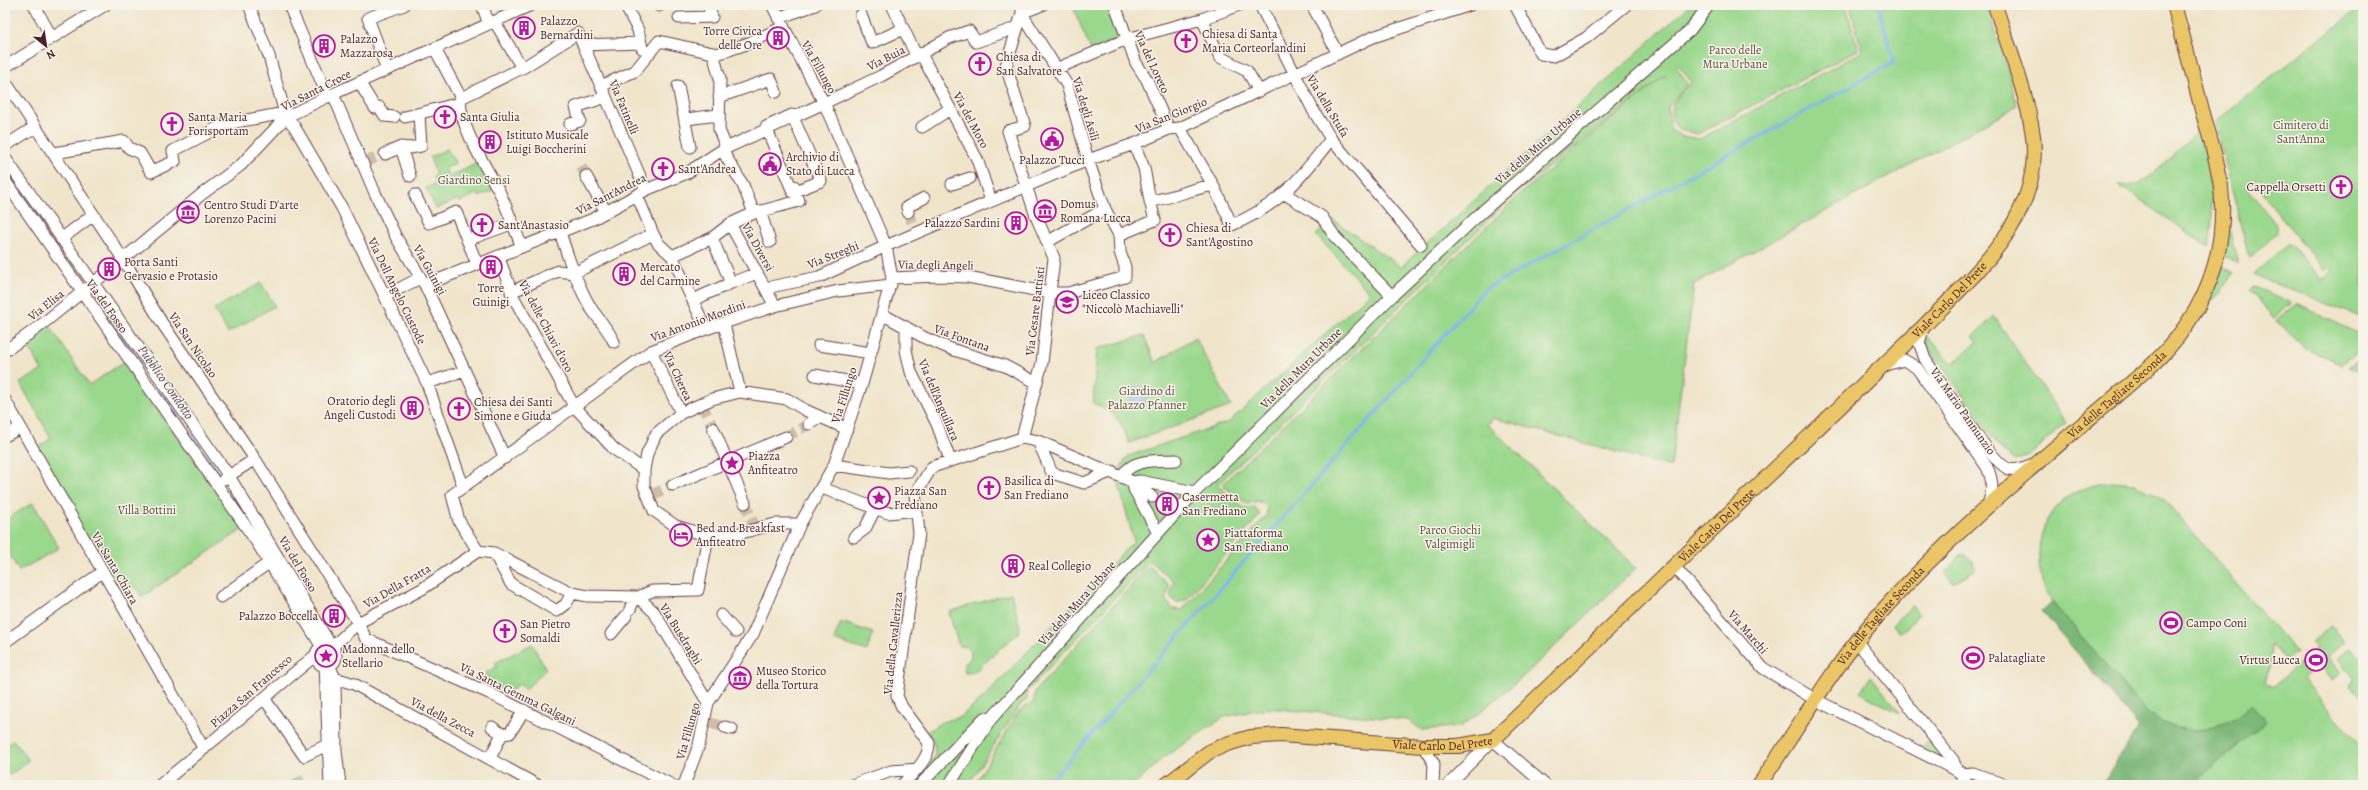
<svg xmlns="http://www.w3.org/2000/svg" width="2368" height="790" viewBox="0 0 2368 790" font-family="Alegreya,serif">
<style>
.green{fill:#9ad88d;stroke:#727c5c}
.forest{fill:#7bb878;stroke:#626c52}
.water{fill:#81b5ef;stroke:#666a8d}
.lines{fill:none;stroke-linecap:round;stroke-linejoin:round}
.stream{stroke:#81b5ef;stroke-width:3}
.minor-tunnel{stroke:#cfbdab;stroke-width:11;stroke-dasharray:11 5.5;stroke-linecap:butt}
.minor-casing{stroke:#633d43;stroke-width:13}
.major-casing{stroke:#633d43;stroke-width:16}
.minor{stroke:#fff;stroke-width:11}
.major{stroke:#ebc669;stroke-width:14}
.labels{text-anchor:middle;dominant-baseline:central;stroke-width:3;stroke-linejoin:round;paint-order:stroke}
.poi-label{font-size:12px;fill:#4a1f2b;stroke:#f7f3e8;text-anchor:start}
.park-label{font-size:12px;fill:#5e4d44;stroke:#f7f3e8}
.street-label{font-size:12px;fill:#4a1f2b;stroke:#f7f3e8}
.water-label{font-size:13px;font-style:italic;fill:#5a4c66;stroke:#f7f3e8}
</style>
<rect width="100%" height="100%" fill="#f7f3e8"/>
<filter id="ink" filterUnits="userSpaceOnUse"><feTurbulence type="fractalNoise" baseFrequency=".025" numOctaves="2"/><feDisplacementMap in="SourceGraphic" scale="8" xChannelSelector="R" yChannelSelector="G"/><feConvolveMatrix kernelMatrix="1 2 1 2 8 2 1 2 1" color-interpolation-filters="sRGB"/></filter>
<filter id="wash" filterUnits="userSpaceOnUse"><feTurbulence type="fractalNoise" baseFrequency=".012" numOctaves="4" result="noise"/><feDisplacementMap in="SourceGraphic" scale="16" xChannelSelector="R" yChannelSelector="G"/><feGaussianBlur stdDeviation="0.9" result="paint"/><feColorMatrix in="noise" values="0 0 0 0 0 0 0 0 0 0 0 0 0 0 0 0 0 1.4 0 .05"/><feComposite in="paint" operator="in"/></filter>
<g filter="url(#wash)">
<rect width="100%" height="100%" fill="#f0e5cb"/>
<path class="green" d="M1072,5H1109L1122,37L1091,50Z
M1690,5H1846L1858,50L1698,134L1679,130C1663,109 1676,99 1691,82L1678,64L1676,66L1687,84L1668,107L1671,130L1681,136L1700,139L1862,52L1850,5H1986L2007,66L2017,106L1694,284L1671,467L1494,418L1487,424L1636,568L1523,677L1480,712L1461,726L1422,730L1408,720L1266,708L1224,717L1164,757L1135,785H974L1020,710L1034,701L1035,691L1149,566L1170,586L1165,599L1173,609L1182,610L1267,515V506L1258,501L1247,504L1222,485L1519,195L1666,75L1516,193L1217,485L1244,508L1255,507L1260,515L1186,600L1176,603L1170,596L1174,582L1150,561L1027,691V700L1021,704L968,785H910C928,765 946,758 927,732L942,722L960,717L983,698L1134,541L1119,485L1120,469L1128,456L1229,422L1370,293L1316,235L1333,220L1401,267Z
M2363,5V318L2254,275L2287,245L2293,246L2322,280L2332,272L2329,268L2325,271L2258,188L2263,183L2259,178L2247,188L2277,226L2278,233L2249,258L2215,122Z
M2200,129C2210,170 2216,204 2209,247L2119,185C2126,185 2132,187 2138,184C2155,176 2185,143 2200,129Z
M447,149L455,162L454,165L445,168L448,173L444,175L446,178L480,162L494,190L479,197L477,193L460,202L459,199L436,209L426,188L436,184L433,177L436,175L430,157Z
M2226,216L2238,264L2222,254Z
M2219,264L2233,273L2219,294L2206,306L2204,305Z
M261,283L275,306L228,333L214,309Z
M2254,287L2292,303L2274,318L2249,290Z
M2297,304L2363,336V348L2342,364L2306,349L2276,321Z
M1994,316L2066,423L2029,455L2015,461L1999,447L1926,343V336L1953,364L1977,341L1973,337Z
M49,325L89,385L124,362L243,529L142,597L135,586L119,595L35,450L51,438L20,383L42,370L27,344Z
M1144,335L1155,363L1195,337L1231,406L1129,443C1120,419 1116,413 1093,403L1097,349Z
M2363,356V373L2349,367Z
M2113,482L2135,484L2161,496L2296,652L2286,661L2271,645L2270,666L2265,682L2273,687L2316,648L2312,643L2331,626L2345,641L2327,657L2341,673L2333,680L2319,664L2303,679L2363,748V785H2203L2198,779L2266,722L2251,705C2220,734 2182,739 2147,714L2052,602C2042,588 2039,573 2039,556C2039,510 2070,486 2113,482Z
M33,503L59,548L19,571L5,547V520Z
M1965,554L1971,560L1976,569L1953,583L1945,572L1961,555Z
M1011,593L1020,627L1018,633L974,672L965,673L964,664C973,659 973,652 965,646H959L949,612Z
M1912,606L1919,614L1903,631L1898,632L1893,624Z
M841,622L873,633L867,651L834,640Z
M532,644L546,669L525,690L519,684L510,692L484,683L489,681L485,673L497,667L495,663Z
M2351,647L2363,660V699L2350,686L2356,680L2337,660Z
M1871,676L1900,713L1860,693Z
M1930,738L1949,762L1920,751Z
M13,740L29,760L10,775L5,769V747Z
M300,776L303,783L286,785Z
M1972,776L1996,785H1971L1969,779Z"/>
<path class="forest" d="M2052,602L2147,713C2182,739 2220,734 2251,705L2266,722L2198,779L2203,785H2101L2139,727L2042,611Z"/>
<path class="water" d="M1129 396a9 9 0 1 1 18 0a9 9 0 1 1-18 0Z"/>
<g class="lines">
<path class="stream" d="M5,169L78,273
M93,296L222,479
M228,489L245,513
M1047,785L1484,290L1894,62L1878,5"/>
</g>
</g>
<g filter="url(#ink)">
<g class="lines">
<path class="minor-tunnel" d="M365,162L385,154
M581,166L586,176
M908,212L915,231
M101,277L116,265
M702,405L713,428
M786,437L809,424
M652,495L673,485
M745,503L754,525
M710,723L725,727"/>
<g class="minor-casing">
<path id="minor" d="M34,5L52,38
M249,5L269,56L286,117
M289,5L328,97
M482,5L489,24
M625,5L638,30L642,48
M658,5L659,6
M892,5L917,57
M1022,5V13L1006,66L1025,126L1008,131L1036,216L1054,258L1042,363L1022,438
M1115,5L1136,63L1147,80L1169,129
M1260,5L1313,110L1331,139L1421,245
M1312,5L1338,54
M1515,5L1541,54L1554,56L1586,38L1626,5
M1022,13L1042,5
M861,15L872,43L903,29
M679,18L712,17L708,5
M778,18L815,5
M1202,19L1220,57L1247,71L1259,91
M495,22L522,68
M583,45L641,43
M435,49L461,98C456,121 488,170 499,191C508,210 514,228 522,247
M713,53L720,79L719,130L726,147
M921,54L977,159L991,201
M5,67L105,5
M1058,68L1127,39L1202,19L1239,5
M387,70L368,18L404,5
M5,81L123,259L162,323L255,459L358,623L366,639L489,693L672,785
M359,82L375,108L379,107L385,116L394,117
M601,86L635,71L659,41L717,54L749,43L783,27
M678,86L690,147
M333,94L375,193L396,237L425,285L505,458
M719,97L771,79L776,92
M461,98L524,67L578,33L646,190
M792,115L821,181L793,192L766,127Z
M286,117L294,126L342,208L427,383L463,486
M405,117L460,103
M686,119L718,115
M570,124L580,121L576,107L606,97
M922,127L950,109
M1180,128L1213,185L1232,225C1281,204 1299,180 1331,139
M1134,144L1144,168L1150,201
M5,146L35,127
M401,147L410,176
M722,150L743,185L754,213
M54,153L124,141L129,148L140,153L151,172L175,161L173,151L225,124L285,113
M385,154L401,147L410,148L421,146L419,115
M5,158L229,476L327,639L329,646
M586,176L606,212
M5,181L256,541L322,647
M952,184L970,178
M1285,194L1322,217L1335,237L1392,296
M415,195L429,223L456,212L477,264
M637,195L653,234L658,243L672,256L706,329
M760,211L770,242
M908,212L907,207L924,198
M730,224L775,306
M560,232C568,258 577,285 591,308C599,320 608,329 614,342
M1119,235L1155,220L1150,201C1172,198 1191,189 1213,185
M712,238L730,224L754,213L799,201L794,186
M61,239L93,215
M467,240L511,224
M1047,242L1105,209
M498,256L514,298L574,406L614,449L644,470
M672,256L712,238L731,283L693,300
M116,265L202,194L241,165L286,117L333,94L531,5
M892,278L938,276L968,277L1050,293H1068L1125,277V267L1120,252L1119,235L1105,209L1088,160L1067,85L1022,14
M731,283L757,273
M425,285L593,219L646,190L687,173L722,150L822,104L881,76L949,38L969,31L976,42L1018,27
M765,288L819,277L886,246L1088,160L1134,144L1169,129L1180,128L1373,37L1470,5
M511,292L558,271L574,273L653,234
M385,296L420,278
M882,314L925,338L951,349L1005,366L1035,382
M724,324L740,392
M1924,326L1919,342L1925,359C1938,378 1991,464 2009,469C2017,471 2026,467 2033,464
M906,327V350L911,372L937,424L950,460
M819,345L871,353
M5,351L36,329L101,277
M651,351L681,413
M1885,365L1904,360L1917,368L1987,467C1994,483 1993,491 1987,507
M815,375L862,384
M427,383L465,371
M5,400L204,749
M809,424L820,417
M713,428L745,503
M5,436L20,428
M1022,438L1038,441L1133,482L1134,489L1158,533
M1038,441L1052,473L1084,483L1112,471
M834,465L889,473L909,471
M1122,476C1133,458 1156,461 1176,460
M224,479L255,459
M1133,482L1140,481L1195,492
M1133,482L1152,497
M673,485L786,437
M822,488L888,513L917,510
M800,524H775L730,536H708L676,526L654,511L644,486V470L647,454L656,434L681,413L712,399L740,392L787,399L805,410L847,429
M854,537L865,529L875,509
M478,551L459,521L452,495L651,351L706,329L775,306L838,291L891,285
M478,551L494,553L572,593L566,604L557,611L511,584L494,553
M1674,566L1763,668L1816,700L1964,774L1963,778L1967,785
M572,593L588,596L638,597L654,612L708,703
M221,597L270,562
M638,597L652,591L698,590L708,536
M630,609L635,597
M721,615L736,632
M611,634L626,616
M5,642L102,572
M1857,642L1953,760L1957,771
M316 656a10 10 0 1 1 20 0a10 10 0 1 1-20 0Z
M332,647L358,623L422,589L478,551
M325,665L330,785
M329,665L335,678L336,751L340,785
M335,678L354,684L537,785
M264,698L304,756L333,742
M492,727L502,734
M725,727L732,729
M1423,746L1434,764L1433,785
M490,758L502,734L510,733L524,710
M1964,774L1973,773L2006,785
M160,785L317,654
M684,785L699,745L708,703L753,634L800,524L834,465L862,384L892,278L886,246L824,103L772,5
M852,785L891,771L918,769
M902,785C913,773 929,760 929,743L902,707L897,696L919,533L915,494L932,467L1022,438
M920,785L984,718L991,719
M949,785L991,719L1195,492L1392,296L1483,211L1690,30L1709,5
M1448,785L1493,740L1545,785"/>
</g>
<g class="major-casing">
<g id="major">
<path id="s1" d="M1166,785L1209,752L1227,744L1251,737L1281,735L1423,746H1458L1493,740L1924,326C1975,274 2043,217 2033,136C2027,92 2008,47 1995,5"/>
<path id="s2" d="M1759,785C1797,730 1831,670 1875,619C1958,524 2059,446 2153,364C2203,316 2228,257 2221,187C2218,161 2209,135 2202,110C2193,75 2184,40 2174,5"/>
</g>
</g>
<use href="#minor" class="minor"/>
<use href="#major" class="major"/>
</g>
</g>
<defs>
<g id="building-ring" transform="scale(1.15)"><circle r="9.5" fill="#f7f3e8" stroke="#b5179e" stroke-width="1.5"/><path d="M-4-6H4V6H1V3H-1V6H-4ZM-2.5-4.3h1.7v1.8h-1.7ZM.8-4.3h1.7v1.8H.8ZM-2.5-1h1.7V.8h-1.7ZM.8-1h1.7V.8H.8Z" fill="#b5179e"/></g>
<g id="church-ring" transform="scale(1.15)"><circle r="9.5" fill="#f7f3e8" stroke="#b5179e" stroke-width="1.5"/><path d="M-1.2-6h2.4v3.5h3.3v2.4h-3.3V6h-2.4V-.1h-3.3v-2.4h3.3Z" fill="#b5179e"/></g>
<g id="civic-ring" transform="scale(1.15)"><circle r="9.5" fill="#f7f3e8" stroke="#b5179e" stroke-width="1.5"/><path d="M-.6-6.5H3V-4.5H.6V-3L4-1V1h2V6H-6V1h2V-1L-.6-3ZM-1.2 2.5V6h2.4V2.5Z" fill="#b5179e"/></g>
<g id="museum-ring" transform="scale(1.15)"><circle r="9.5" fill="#f7f3e8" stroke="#b5179e" stroke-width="1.5"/><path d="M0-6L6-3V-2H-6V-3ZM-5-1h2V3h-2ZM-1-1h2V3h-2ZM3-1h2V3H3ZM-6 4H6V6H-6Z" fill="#b5179e"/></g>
<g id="school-ring" transform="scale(1.15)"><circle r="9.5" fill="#f7f3e8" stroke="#b5179e" stroke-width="1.5"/><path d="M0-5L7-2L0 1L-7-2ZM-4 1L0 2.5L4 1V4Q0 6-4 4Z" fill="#b5179e"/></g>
<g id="sight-ring" transform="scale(1.15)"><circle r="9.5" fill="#f7f3e8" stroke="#b5179e" stroke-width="1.5"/><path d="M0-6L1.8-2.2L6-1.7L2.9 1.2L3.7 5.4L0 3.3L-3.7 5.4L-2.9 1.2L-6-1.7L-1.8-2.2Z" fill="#b5179e"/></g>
<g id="hotel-ring" transform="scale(1.15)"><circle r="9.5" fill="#f7f3e8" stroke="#b5179e" stroke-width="1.5"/><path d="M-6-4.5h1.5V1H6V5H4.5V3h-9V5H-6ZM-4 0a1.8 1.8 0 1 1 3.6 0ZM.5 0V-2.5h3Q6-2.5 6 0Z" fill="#b5179e"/></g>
<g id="stadium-ring" transform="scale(1.15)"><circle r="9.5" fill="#f7f3e8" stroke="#b5179e" stroke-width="1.5"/><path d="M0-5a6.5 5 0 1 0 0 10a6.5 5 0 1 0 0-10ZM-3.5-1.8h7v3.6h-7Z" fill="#b5179e"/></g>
</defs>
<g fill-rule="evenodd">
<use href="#building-ring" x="524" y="28"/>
<use href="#building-ring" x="778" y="38"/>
<use href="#church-ring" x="1186" y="41"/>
<use href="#building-ring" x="324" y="46"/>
<use href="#church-ring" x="980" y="64"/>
<use href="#church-ring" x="445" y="117"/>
<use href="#church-ring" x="172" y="124"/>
<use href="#civic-ring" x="1052" y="139"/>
<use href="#building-ring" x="490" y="142"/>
<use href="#civic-ring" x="770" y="164"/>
<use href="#church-ring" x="663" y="169"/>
<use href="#church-ring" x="2341" y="187"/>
<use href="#museum-ring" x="1045" y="211"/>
<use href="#museum-ring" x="188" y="212"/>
<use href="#building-ring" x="1016" y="223"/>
<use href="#church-ring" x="482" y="225"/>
<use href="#church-ring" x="1170" y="235"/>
<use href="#building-ring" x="491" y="267"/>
<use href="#building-ring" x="109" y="269"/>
<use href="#building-ring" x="624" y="274"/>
<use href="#school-ring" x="1067" y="302"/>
<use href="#building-ring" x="412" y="408"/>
<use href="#church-ring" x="459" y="409"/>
<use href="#sight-ring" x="732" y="463"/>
<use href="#church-ring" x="989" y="488"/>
<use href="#sight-ring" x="879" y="498"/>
<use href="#building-ring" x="1167" y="504"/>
<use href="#hotel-ring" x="681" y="535"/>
<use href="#sight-ring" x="1208" y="540"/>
<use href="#building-ring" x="1013" y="566"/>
<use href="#building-ring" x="334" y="616"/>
<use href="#stadium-ring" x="2171" y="623"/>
<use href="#church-ring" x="505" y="631"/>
<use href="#sight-ring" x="326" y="656"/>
<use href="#stadium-ring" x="1973" y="658"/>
<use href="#stadium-ring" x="2316" y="660"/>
<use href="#museum-ring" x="740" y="678"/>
</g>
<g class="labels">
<g class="poi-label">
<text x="540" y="21">Palazzo<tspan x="540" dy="14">Bernardini</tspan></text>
<text x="762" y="31" text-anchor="end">Torre Civica<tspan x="762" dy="14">delle Ore</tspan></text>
<text x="1202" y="34">Chiesa di Santa<tspan x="1202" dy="14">Maria Corteorlandini</tspan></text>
<text x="340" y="39">Palazzo<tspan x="340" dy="14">Mazzarosa</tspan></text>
<text x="996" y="57">Chiesa di<tspan x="996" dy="14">San Salvatore</tspan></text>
<text x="188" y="117">Santa Maria<tspan x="188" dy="14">Forisportam</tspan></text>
<text x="460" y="117">Santa Giulia</text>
<text x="506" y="135">Istituto Musicale<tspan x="506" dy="14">Luigi Boccherini</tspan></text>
<text x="786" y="157">Archivio di<tspan x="786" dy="14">Stato di Lucca</tspan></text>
<text x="1052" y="160" text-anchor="middle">Palazzo Tucci</text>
<text x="678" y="169">Sant'Andrea</text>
<text x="2326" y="187" text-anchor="end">Cappella Orsetti</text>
<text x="1060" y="204">Domus<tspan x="1060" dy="14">Romana Lucca</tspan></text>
<text x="204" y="205">Centro Studi D'arte<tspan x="204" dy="14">Lorenzo Pacini</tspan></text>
<text x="1000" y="223" text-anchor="end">Palazzo Sardini</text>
<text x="498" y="225">Sant'Anastasio</text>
<text x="1186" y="228">Chiesa di<tspan x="1186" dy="14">Sant'Agostino</tspan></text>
<text x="124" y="262">Porta Santi<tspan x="124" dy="14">Gervasio e Protasio</tspan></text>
<text x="640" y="267">Mercato<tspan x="640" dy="14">del Carmine</tspan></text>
<text x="491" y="288" text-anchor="middle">Torre<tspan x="491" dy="14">Guinigi</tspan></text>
<text x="1082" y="295">Liceo Classico<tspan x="1082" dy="14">"Niccolò Machiavelli"</tspan></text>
<text x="396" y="401" text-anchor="end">Oratorio degli<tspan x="396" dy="14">Angeli Custodi</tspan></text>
<text x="474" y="402">Chiesa dei Santi<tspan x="474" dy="14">Simone e Giuda</tspan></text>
<text x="748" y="456">Piazza<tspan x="748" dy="14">Anfiteatro</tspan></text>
<text x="1004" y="481">Basilica di<tspan x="1004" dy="14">San Frediano</tspan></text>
<text x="894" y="491">Piazza San<tspan x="894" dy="14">Frediano</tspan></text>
<text x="1182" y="497">Casermetta<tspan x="1182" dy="14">San Frediano</tspan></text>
<text x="696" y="528">Bed and Breakfast<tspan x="696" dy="14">Anfiteatro</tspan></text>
<text x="1224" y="533">Piattaforma<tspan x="1224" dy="14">San Frediano</tspan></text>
<text x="1028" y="566">Real Collegio</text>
<text x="318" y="616" text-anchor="end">Palazzo Boccella</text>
<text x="2186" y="623">Campo Coni</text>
<text x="520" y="624">San Pietro<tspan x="520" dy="14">Somaldi</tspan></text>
<text x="342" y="649">Madonna dello<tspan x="342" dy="14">Stellario</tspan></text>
<text x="1988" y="658">Palatagliate</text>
<text x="2300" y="660" text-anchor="end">Virtus Lucca</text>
<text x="756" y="671">Museo Storico<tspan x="756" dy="14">della Tortura</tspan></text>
</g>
<g class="park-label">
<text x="1735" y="50">Parco delle<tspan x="1735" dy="14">Mura Urbane</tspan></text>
<text x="2301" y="125">Cimitero di<tspan x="2301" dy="14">Sant'Anna</tspan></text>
<text x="474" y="180">Giardino Sensi</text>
<text x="1147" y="391">Giardino di<tspan x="1147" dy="14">Palazzo Pfanner</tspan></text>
<text x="147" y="510">Villa Bottini</text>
<text x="1450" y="530">Parco Giochi<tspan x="1450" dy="14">Valgimigli</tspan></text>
</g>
<g class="street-label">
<text transform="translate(886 58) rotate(-27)">Via Buia</text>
<text transform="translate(1152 62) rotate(65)">Via del Loreto</text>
<text transform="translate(819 67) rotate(61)">Via Fillungo</text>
<text transform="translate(316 90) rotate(-27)">Via Santa Croce</text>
<text transform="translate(1328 106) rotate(59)">Via della Stufa</text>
<text transform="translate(624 107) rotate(67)">Via Fatinelli</text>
<text transform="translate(1086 109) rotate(73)">Via degli Asili</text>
<text transform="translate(1171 115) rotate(-22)">Via San Giorgio</text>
<text transform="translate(971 120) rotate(62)">Via del Moro</text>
<text transform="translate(1538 146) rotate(-41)">Via della Mura Urbane</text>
<text transform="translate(611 194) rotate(-27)">Via Sant'Andrea</text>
<text transform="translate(758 247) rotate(61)">Via Diversi</text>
<text transform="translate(833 255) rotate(-22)">Via Streghi</text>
<text transform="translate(936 265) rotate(1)">Via degli Angeli</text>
<text transform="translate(430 270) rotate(61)">Via Guinigi</text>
<text transform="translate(397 291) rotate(64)">Via Dell Angelo Custode</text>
<text stroke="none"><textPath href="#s1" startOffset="976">Viale Carlo Del Prete</textPath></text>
<text transform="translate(46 305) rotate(-38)">Via Elisa</text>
<text transform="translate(107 306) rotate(55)">Via del Fosso</text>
<text transform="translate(1035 311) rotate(-83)">Via Cesare Battisti</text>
<text transform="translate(698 321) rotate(-20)">Via Antonio Mordini</text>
<text transform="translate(546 326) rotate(62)">Via delle Chiavi d'oro</text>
<text transform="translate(962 338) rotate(20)">Via Fontana</text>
<text transform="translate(193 345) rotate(56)">Via San Nicolao</text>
<text transform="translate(1301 368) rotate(-45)">Via della Mura Urbane</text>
<text transform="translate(678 376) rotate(65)">Via Cherea</text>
<text stroke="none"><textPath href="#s2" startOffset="533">Via delle Tagliate Seconda</textPath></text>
<text transform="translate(844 395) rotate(-72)">Via Fillungo</text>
<text transform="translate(939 400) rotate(67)">Via dell'Anguillara</text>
<text transform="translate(1963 411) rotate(55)">Via Mario Pannunzio</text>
<text stroke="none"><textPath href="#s1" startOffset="652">Viale Carlo Del Prete</textPath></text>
<text transform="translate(298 564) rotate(59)">Via del Fosso</text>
<text transform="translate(115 568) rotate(60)">Via Santa Chiara</text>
<text transform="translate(397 586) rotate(-30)">Via Della Fratta</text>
<text transform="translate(1077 603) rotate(-48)">Via della Mura Urbane</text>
<text stroke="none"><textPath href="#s2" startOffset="209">Via delle Tagliate Seconda</textPath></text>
<text transform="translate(1748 632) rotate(49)">Via Marchi</text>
<text transform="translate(681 634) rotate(58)">Via Busdraghi</text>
<text transform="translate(893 643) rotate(-84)">Via della Cavallerizza</text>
<text transform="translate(251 691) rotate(-41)">Piazza San Francesco</text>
<text transform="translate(518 694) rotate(26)">Via Santa Gemma Galgani</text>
<text transform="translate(443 717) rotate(28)">Via della Zecca</text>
<text transform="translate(688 731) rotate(-74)">Via Fillungo</text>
<text stroke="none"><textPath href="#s1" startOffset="291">Viale Carlo Del Prete</textPath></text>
</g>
<g class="water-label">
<text transform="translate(166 382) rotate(55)">Pubblico Condotto</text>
</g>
</g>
<rect width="2368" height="790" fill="none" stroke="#f7f3e8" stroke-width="20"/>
<g transform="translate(46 46) rotate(150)" stroke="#f7f3e8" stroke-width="3" paint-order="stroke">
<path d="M0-3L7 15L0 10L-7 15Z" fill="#4a1f2b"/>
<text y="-6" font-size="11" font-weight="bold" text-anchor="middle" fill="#4a1f2b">N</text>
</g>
</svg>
